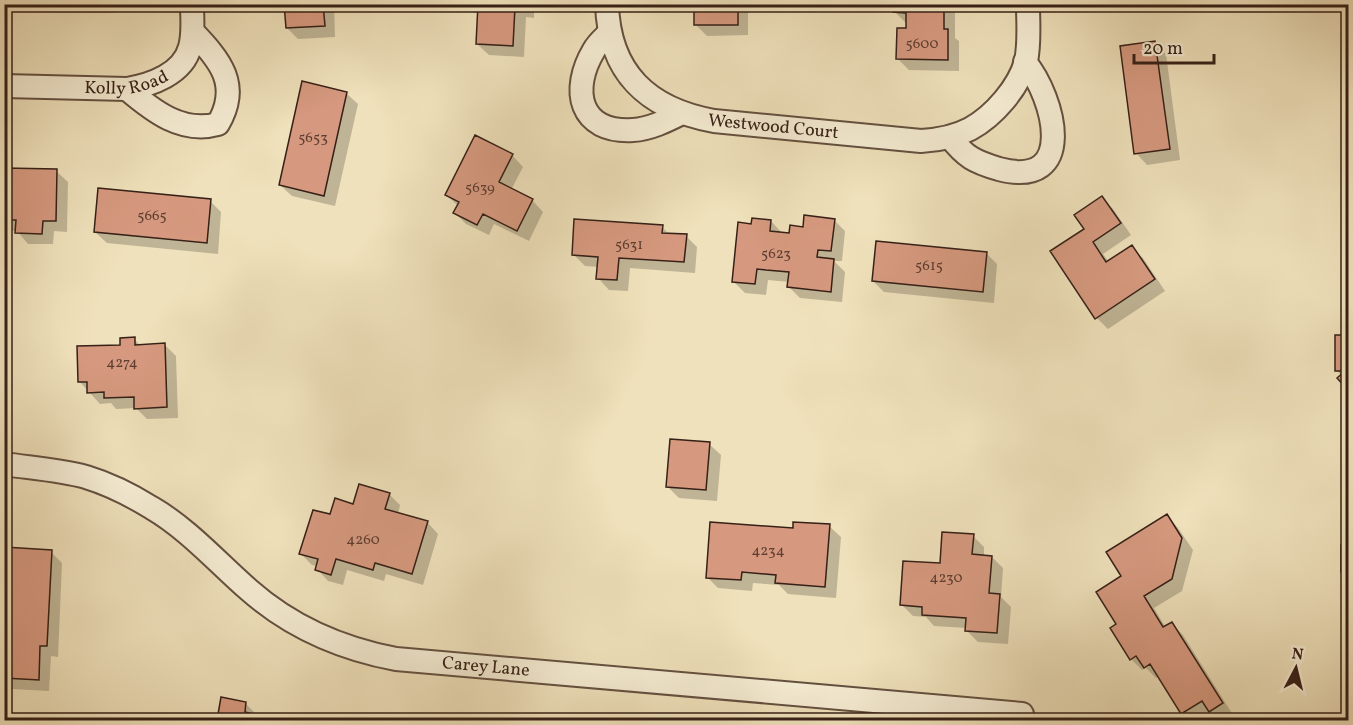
<svg xmlns="http://www.w3.org/2000/svg" width="1353" height="725" viewBox="0 0 1353 725" font-family="Vollkorn,serif">
<style>
.shadow{fill:#0003}
.building{fill:#d6997f;stroke:#362017;stroke-width:1.5}
.lines{fill:none;stroke-linecap:round;stroke-linejoin:round}
.minor-casing{stroke:#645040;stroke-width:26}
.minor{stroke:#f5ecd3;stroke-width:22}
.labels{text-anchor:middle;dominant-baseline:central;stroke-width:4.5;stroke-linejoin:round;paint-order:stroke}
.number-label{font-size:15px;fill:#5e3e31}
.street-label{font-size:18px;fill:#362017;stroke:#f5ecd3}
</style>
<rect width="100%" height="100%" fill="#efe1bb"/>
<filter id="stains"><feTurbulence type="fractalNoise" baseFrequency=".00333" numOctaves="4"/><feColorMatrix values="0 0 0 0 .2 0 0 0 0 .09 0 0 0 0 .02 0 0 0 .5 -.17"/></filter>
<radialGradient id="worn" r=".72"><stop offset=".6" stop-color="#630" stop-opacity="0"/><stop offset="1" stop-color="#630" stop-opacity=".3"/></radialGradient>
<path class="shadow" d="M4,4H114V13L4,12Z
M286,4H334L335,37L298,39L287,28Z
M466,4H534V18L526,17L524,57L489,55L477,44L479,13H474Z
M695,4H748V35L707,36L696,25Z
M895,4H955V38L959,41V71L909,70L898,59L907,30L906,23L895,12Z
M1155,43L1166,54L1180,160L1147,165L1136,153Z
M346,93L358,104L335,206L292,196L280,185Z
M512,155L523,167L511,190L532,200L543,212L529,241L494,224L489,235L466,224L455,213L458,206L447,195Z
M4,170L56,171L68,182L67,232L54,231L53,244H28L17,231L4,230Z
M1102,198L1113,209L1131,235L1103,254L1109,262L1131,247L1143,258L1165,291L1108,329L1097,318L1086,229Z
M210,201L221,212L218,254L107,243L95,232Z
M834,220L845,231L842,261H834L845,272L842,302L800,298L789,287V282L768,280L766,295L745,293L734,282L753,226L771,221L782,233L791,235L804,228Z
M662,227L670,235L686,236L697,247L695,273L630,268L628,291L609,290L598,278L599,267L585,266L573,254Z
M986,253L997,264L994,303L884,292L873,281Z
M1336,336H1348V388L1339,378L1342,376L1336,370Z
M134,339L141,346L165,345L176,356L178,418L147,419L136,408L116,409L111,403L100,404L79,381L121,347Z
M4,361L13,387L4,390Z
M709,444L721,455L717,501L679,498L668,487Z
M389,494L400,505L398,514L427,522L438,534L423,585L386,574L384,581L347,570L343,585L328,581L317,569L318,566L312,565L301,554L331,516L354,506Z
M1167,516L1178,528L1193,550L1182,591L1154,608L1166,628L1172,624L1183,635L1233,715L1224,720H1220L1212,713L1200,720H1190L1182,713L1159,676L1156,678L1146,668L1142,670L1131,659L1118,624L1123,576Z
M829,526L841,537L836,598L788,594L779,585L753,583L752,591L718,588L707,577L794,529Z
M973,536L984,547V556L992,557L1003,568L1001,597L1011,607L1008,644L978,642L966,630L967,628L934,626L926,617L913,616L901,604Z
M1343,546H1348V578L1343,572Z
M4,549L51,552L62,563L58,657L51,656L49,691L12,689L4,682Z
M222,699L246,704L257,715L258,720H218Z"/>
<path class="building" d="M284,4H323L325,26L286,28Z
M478,4H523V7H515L513,46L476,44Z
M694,4H738V25H694Z
M893,4H944V29H948V60L896,59L897,28H906V13L893,12Z
M1155,41L1170,149L1134,154L1120,46Z
M302,81L347,92L324,196L279,185Z
M475,135L513,154L499,182L533,199L517,231L483,214L477,225L453,213L459,202L445,195Z
M4,168L57,169L56,221H43L42,234L15,233L16,220H4Z
M98,188L211,199L207,243L94,232Z
M1102,196L1121,223L1093,242L1106,262L1132,245L1155,279L1095,319L1050,251L1084,229L1074,215Z
M804,215L835,219L831,251L818,250L817,257L834,259L831,292L787,287L789,272L766,270L757,269L755,284L732,282L738,222L751,224L752,218L771,220L770,231L789,233L790,225L803,227Z
M574,219L663,225L662,233L687,234L684,262L619,258L617,280L596,279L598,257L572,255Z
M876,241L987,252L983,292L872,281Z
M1335,335H1348V390L1337,378L1345,371H1335Z
M135,337V345L165,343L167,407L134,409V397L104,398V392L87,393V382H78L77,346L120,345V338Z
M670,439L710,442L706,490L666,487Z
M359,484L390,493L385,509L428,521L412,574L375,563L373,570L336,559L331,575L315,570L318,559L299,554L313,510L330,514L335,498L353,504Z
M1167,514L1182,538L1172,579L1144,596L1163,627L1172,622L1223,703L1209,712L1202,701L1181,714L1150,664L1144,668L1136,656L1130,660L1110,628L1116,624L1096,592L1121,576L1106,552Z
M710,522L793,528V522L830,524L825,587L775,583L776,575L742,572L741,580L706,578Z
M942,532L974,534L972,554L992,556L989,593L1000,594L997,633L965,631L966,618L922,615V607L900,605L903,561L940,563Z
M1341,545H1348V572H1341Z
M4,547L52,550L47,646H40L39,680L4,678Z
M221,697L246,702L245,712L253,714L252,720H217Z"/>
<g class="lines">
<g class="minor-casing">
<g id="minor">
<path id="s1" d="M607,4C609,73 648,109 714,121L921,141C938,140 955,137 970,129C994,116 1019,87 1026,61C1030,43 1028,23 1028,4"/>
<path d="M609,33C604,38 597,44 594,50C570,90 579,133 633,130C650,129 666,121 682,113"/>
<path id="s2" d="M4,86L127,89C151,85 183,74 190,47C194,33 192,19 192,4"/>
<path d="M127,89C153,111 182,134 218,124C241,85 220,60 193,32"/>
<path d="M950,137C965,157 975,162 999,169C1078,190 1055,98 1025,62"/>
<path id="s3" d="M4,464C31,468 60,470 86,477C109,484 131,495 152,508C188,529 218,563 249,590C291,627 343,649 396,659L1022,714"/>
</g>
</g>
<use href="#minor" class="minor"/>
</g>
<g class="labels">
<g class="number-label">
<text x="922" y="44">5600</text>
<text x="313" y="138">5653</text>
<text x="480" y="188">5639</text>
<text x="152" y="216">5665</text>
<text x="629" y="245">5631</text>
<text x="776" y="254">5623</text>
<text x="929" y="266">5615</text>
<text x="122" y="363">4274</text>
<text x="363" y="540">4260</text>
<text x="768" y="551">4234</text>
<text x="946" y="578">4230</text>
</g>
<g class="street-label">
<text stroke="none"><textPath href="#s2" startOffset="123">Kolly Road</textPath></text>
<text stroke="none"><textPath href="#s1" startOffset="234">Westwood Court</textPath></text>
<text stroke="none"><textPath href="#s3" startOffset="538">Carey Lane</textPath></text>
</g>
</g>
<rect width="1353" height="725" fill="none" stroke="#efe1bb" stroke-width="24"/>
<rect x="6" y="6" width="1341" height="713" fill="none" stroke="#362017" stroke-width="3"/>
<rect x="12" y="12" width="1329" height="701" fill="none" stroke="#362017" stroke-width="1.5"/>
<g transform="translate(1296 668) rotate(7)" stroke="#f5ecd3" stroke-width="4.5" paint-order="stroke">
<path d="M0-4.5L10 22L0 15L-10 22Z" fill="#362017"/>
<text y="-9" font-size="16" font-weight="bold" text-anchor="middle" fill="#362017">N</text>
</g>
<path d="M1134 54v9h80v-9" fill="none" stroke="#362017" stroke-width="3"/>
<text x="1143" y="54" font-size="18" fill="#362017" stroke="#f5ecd3" stroke-width="4.5" paint-order="stroke">20 m</text>
<rect width="100%" height="100%" filter="url(#stains)"/>
<rect width="100%" height="100%" fill="url(#worn)"/>
</svg>
